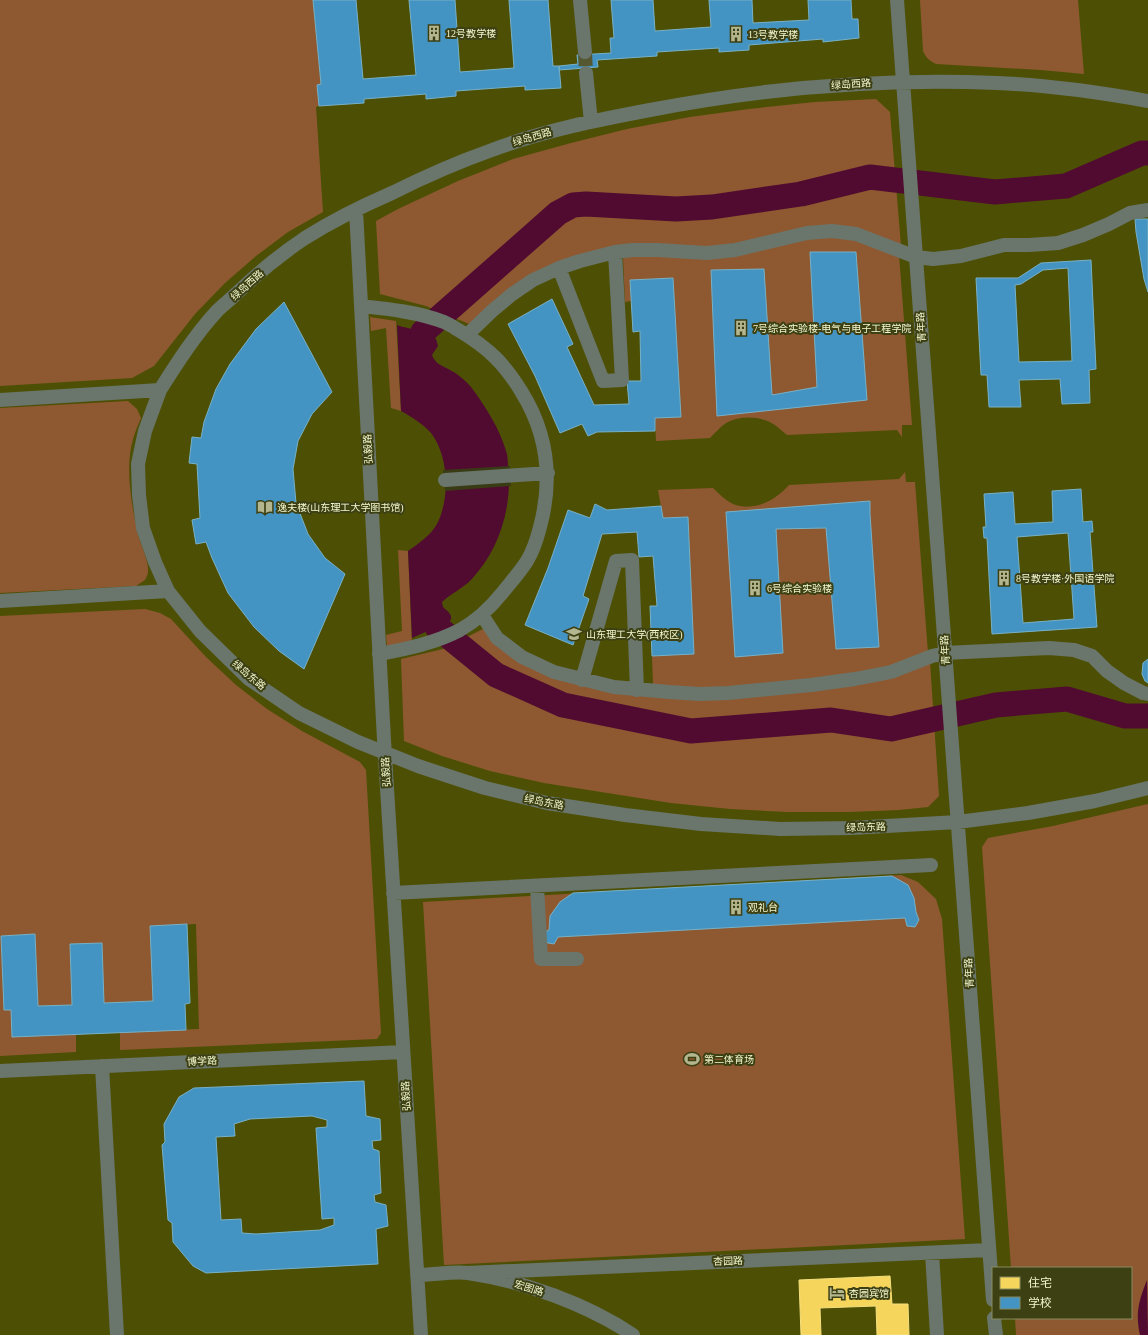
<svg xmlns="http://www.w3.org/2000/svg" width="1148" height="1335" viewBox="0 0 1148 1335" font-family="'Times New Roman','Noto Sans SC',serif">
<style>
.built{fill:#4d5004;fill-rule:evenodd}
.green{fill:#8e5931}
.water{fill:#520b30}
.pier{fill:#393b14}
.homes{fill:#f6d55c;stroke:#f5e07e}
.schools{fill:#4393c3;stroke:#78b1c7;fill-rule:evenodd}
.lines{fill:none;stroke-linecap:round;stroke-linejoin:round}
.river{stroke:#520b30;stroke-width:25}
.minor-tunnel{stroke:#555730;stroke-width:14;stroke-dasharray:14 7;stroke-linecap:butt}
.minor{stroke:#6a766c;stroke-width:14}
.labels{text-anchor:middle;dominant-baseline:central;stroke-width:4;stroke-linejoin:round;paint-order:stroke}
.poi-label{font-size:10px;fill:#f4f8cf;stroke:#3d4013;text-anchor:start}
.street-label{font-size:10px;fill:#f4f8cf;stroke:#3d4013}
</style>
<rect width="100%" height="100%" fill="#393b14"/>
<path class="built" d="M0,0H1148V1335H0ZM993,1268H1131V1318H993Z"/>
<path class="green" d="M0,0H313L321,84L317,85L319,106L316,107L323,212L288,232L256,256L225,283L195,314L154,366L132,378L0,386Z
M920,0H1078L1084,74L1041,70L936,64C930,61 926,58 923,51Z
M876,99L890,112L901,246L868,232L743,242L700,248L585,253L474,326L426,306L380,294L376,221L398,209L458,181L513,159L571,143L627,129L690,117L749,109L815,102Z
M812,236H846L899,255L912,425H902V437L897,430L787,435C783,432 779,428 775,425C761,416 741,415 726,423C720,427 715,433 710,438L656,441L655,418L681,416L673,278L630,280L631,301L625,302L623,256Z
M370,317L396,321L401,411L391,408L386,328L371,331Z
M128,401L137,409L141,418C138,425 135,432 133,439C125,467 131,501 137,530C139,542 149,560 148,571C148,574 146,578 145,580L136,586L0,593V408Z
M905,472L906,482H915L928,653L892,667L822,681L689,689L653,685L652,656L694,653L688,517L663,518L658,490L713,488C719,494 725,500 733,504C754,512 775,501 789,485L899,479Z
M398,550L408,551L412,644L387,647L386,635L402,631Z
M145,609L160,613L171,619L206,657L236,685L267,709L302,731L360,762L366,770L381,1033L377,1039L120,1050V1032L199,1029L196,924L151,926L153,1001L104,1003L102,943L70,944L72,1005L38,1006L35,934L1,936L4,1010H11L76,1034V1052L0,1056V616Z
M483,629L526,663L684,697L930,662L939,796L928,807L899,810L849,812H787L730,809L671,803L544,783L490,771L442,756L404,741L401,659L443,649Z
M1148,804V1335H1016L1015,1318H1131V1268H1011L982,847L988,838L1053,826Z
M901,875L918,882L936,899L942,919L965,1239L444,1265L423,902Z"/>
<path class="water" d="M397,325C407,329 426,330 434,337C437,339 437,343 438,346L432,355C435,364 443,366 450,370C458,374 465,380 471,387C486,407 500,429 507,454C508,460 508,468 509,475C510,514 498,551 471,580C462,589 450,594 442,602L443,607C447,611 454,615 450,621L412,638L408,551C418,544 431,535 437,524C450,499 449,456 431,433C423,424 412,417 401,411Z
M1147,1280L1148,1335H1140C1135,1313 1139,1300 1147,1280Z"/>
<path class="pier" d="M510,466L511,486L445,491L443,470Z"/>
<path class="homes" d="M890,1276L892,1304H908L909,1335H877L876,1306L820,1308L821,1335H801L799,1280Z"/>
<path class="schools" d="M313,0H356L363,79L416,75L409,0H455L460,72L514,68L509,0H548L553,66H559L561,88L525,90V86L456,91V96L426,99V94L364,99V103L319,106L317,85L321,84Z
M611,0H653L655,31L711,27L709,0H752L753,23L809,20L808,0H851L852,19H858L859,38L823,42V39L749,45V50L719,52V48L657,52V56L597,60L598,67L559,70V66L578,64L577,55L611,53L610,38H614Z
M1135,219H1148V292L1144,279L1136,232Z
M810,252H856L867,400L717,416L711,270L764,269L772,395L817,387Z
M1091,260L1096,369L1089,370L1090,403L1062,404L1060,379L1019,380L1021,407H989L987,375H981L976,278H1018L1041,263ZM1068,268L1072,361L1019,362L1015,285L1021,284L1043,270Z
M673,278L681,417L655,418V431L597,432L588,436L582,424L560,433L535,376L508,324L552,299L573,344L567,347L594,405L629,404L627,381H641L640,331L633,332L630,280Z
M284,302L332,392L312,414L298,441L293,469L296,503L308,534L325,558L345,574L304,669L279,651L254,627L228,593L212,558L206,542L196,544L192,520L200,518L197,464L189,463L192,437L201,438L204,422L216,389L230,364L256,329Z
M1081,489L1083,522L1092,521L1093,532H1090L1097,627L992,634L987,538H984L983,527H986L984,494L1013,492L1015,524L1053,522L1052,491ZM1068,533L1074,619L1023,623L1017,537Z
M870,501V514L879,647L836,649L826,528L776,529L783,653L735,657L726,512Z
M595,504L607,510L661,506L663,518L688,517L694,654L652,656L650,606H657L653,556L639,557L637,532L602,534L583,596L589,599L573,645L525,625L548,568L568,510L590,518Z
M1148,659V683L1145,681L1142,674L1143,663Z
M892,876L908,885L914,898L916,912L919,920L915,927L907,926L905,918L558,937L554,944L543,942V933L549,930L550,916L560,902L573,893Z
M187,924L190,1003L185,1004L186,1030L12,1037L11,1010H4L1,936L35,934L38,1006L72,1005L70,944L102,943L104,1003L153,1001L150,926Z
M364,1081L366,1116L380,1119L381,1140L372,1141L373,1149L379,1151L381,1193L374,1195L375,1202L386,1205L388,1226L376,1229L378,1264L206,1273L193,1266L173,1242L172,1223L168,1220L162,1145L165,1142L164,1124L179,1097L194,1088ZM312,1116L327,1120V1127L316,1128L322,1219L334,1218V1225L320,1230L256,1234L242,1233L241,1219L221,1220L216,1137L235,1136L234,1124L250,1119Z"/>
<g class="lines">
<path class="river" d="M423,332L558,213L573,205L586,204L676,209L712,207L801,194L870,177L995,192L1066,186L1142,153H1148
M437,627L496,675L563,705L691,731L831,720L891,729L996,705L1067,699L1125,716H1148"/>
<path class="minor-tunnel" d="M585,52L586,73"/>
<path class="minor" d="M580,0L585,52
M897,0L993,1300
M586,73L591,122
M356,210L384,740L421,1335
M559,268L603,381L622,380L615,252
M361,306C389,309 418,312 444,322C449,324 455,328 460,331C488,348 504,363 521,391C548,434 553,479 540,527C537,539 533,551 527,561C520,572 511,582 503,592C491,607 476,621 460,630C435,643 407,649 379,654
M467,335L492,311L511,295L533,280L559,268L580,261L615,252L633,250H657L707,253L735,250L807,233L832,231L856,234L916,257L933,259L961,256L1004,245H1029L1058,243L1083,235L1109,224L1130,213L1148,210
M160,390L145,431L138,464L139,495L143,528L155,562L168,591
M0,400L160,390C177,363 195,335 217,311C223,305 231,299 237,293C258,273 281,254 305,238C332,221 362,206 392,193C424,177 458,162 492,150C542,131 597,120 650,110C764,88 880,78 997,83C1047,85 1098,92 1148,101
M445,480L548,473
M0,601L168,591L200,631L249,679L299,713L358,742L418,766L485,788L547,803L625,815L701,824L780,829L851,828L958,822L1028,813L1095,801L1148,788
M482,615L497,638L522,657L554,672L614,687L669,692L700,694L728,693L811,685L855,679L891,672L932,656L945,653L1049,648L1074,650L1092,656L1107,671L1124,683L1143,693L1148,694
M582,680L616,561L632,560L637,690
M537,886L541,959H577
M393,893L931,865
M102,1066L117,1335
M0,1071L403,1052
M932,1253L937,1335
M467,1273L989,1250
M417,1275C432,1275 455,1271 468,1273C523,1281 587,1304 633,1335
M994,1318L996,1335"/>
</g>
<defs>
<g id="building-bare" transform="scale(1.2)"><path d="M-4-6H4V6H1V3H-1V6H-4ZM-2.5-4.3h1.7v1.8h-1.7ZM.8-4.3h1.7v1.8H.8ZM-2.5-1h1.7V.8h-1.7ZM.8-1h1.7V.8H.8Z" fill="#b3b68e" stroke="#3d4013" stroke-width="2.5" paint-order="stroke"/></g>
<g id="library-bare" transform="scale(1.2)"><path d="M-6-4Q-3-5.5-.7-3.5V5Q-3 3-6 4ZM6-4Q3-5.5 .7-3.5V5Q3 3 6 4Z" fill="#b3b68e" stroke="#3d4013" stroke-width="2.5" paint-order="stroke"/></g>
<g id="university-bare" transform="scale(1.2)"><path d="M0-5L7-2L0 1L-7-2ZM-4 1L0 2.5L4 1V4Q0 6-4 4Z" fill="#b3b68e" stroke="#3d4013" stroke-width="2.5" paint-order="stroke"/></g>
<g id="stadium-bare" transform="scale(1.2)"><path d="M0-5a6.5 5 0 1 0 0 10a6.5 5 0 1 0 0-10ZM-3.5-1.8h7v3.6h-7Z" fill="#b3b68e" stroke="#3d4013" stroke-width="2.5" paint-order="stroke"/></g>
<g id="hotel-bare" transform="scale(1.2)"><path d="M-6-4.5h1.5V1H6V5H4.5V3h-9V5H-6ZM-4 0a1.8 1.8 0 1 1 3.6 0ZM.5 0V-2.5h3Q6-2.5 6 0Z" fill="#b3b68e" stroke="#3d4013" stroke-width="2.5" paint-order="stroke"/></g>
</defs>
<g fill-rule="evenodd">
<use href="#building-bare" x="434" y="33"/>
<use href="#building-bare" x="736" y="34"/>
<use href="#building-bare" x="741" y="328"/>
<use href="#library-bare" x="265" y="507"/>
<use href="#building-bare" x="1004" y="578"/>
<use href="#building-bare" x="755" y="588"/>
<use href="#university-bare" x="574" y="634"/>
<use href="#building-bare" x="736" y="907"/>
<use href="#stadium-bare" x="692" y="1059"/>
<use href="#hotel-bare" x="837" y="1293"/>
</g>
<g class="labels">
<g class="poi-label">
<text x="446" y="33">12号教学楼</text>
<text x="748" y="34">13号教学楼</text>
<text x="753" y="328">7号综合实验楼-电气与电子工程学院</text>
<text x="277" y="507">逸夫楼(山东理工大学图书馆)</text>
<text x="1016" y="578">8号教学楼·外国语学院</text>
<text x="767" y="588">6号综合实验楼</text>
<text x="586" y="634">山东理工大学(西校区)</text>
<text x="748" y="907">观礼台</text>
<text x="704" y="1059">第二体育场</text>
<text x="849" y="1293">杏园宾馆</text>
</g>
<g class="street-label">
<text transform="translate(851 84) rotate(-4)">绿岛西路</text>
<text transform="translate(532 137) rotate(-16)">绿岛西路</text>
<text transform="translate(247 285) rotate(-42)">绿岛西路</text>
<text transform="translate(921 327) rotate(-94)">青年路</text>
<text transform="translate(368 449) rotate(-93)">弘毅路</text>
<text transform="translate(945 650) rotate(-94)">青年路</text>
<text transform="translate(249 675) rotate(40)">绿岛东路</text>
<text transform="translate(386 772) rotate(-94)">弘毅路</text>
<text transform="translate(544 802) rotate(11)">绿岛东路</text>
<text transform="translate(866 827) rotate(-2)">绿岛东路</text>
<text transform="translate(969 973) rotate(-94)">青年路</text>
<text transform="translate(202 1061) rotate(-3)">博学路</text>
<text transform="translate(406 1096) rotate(-94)">弘毅路</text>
<text transform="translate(728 1261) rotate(-2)">杏园路</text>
<text transform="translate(529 1288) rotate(18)">宏图路</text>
</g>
</g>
<rect x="992" y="1267" width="140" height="52" fill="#3d4013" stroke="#868a5e"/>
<rect x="1000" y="1277" width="20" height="12" fill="#f6d55c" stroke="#868a5e"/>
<text x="1028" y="1287" font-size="12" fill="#f4f8cf">住宅</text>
<rect x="1000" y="1297" width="20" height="12" fill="#4393c3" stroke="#868a5e"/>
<text x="1028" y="1307" font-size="12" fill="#f4f8cf">学校</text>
</svg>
